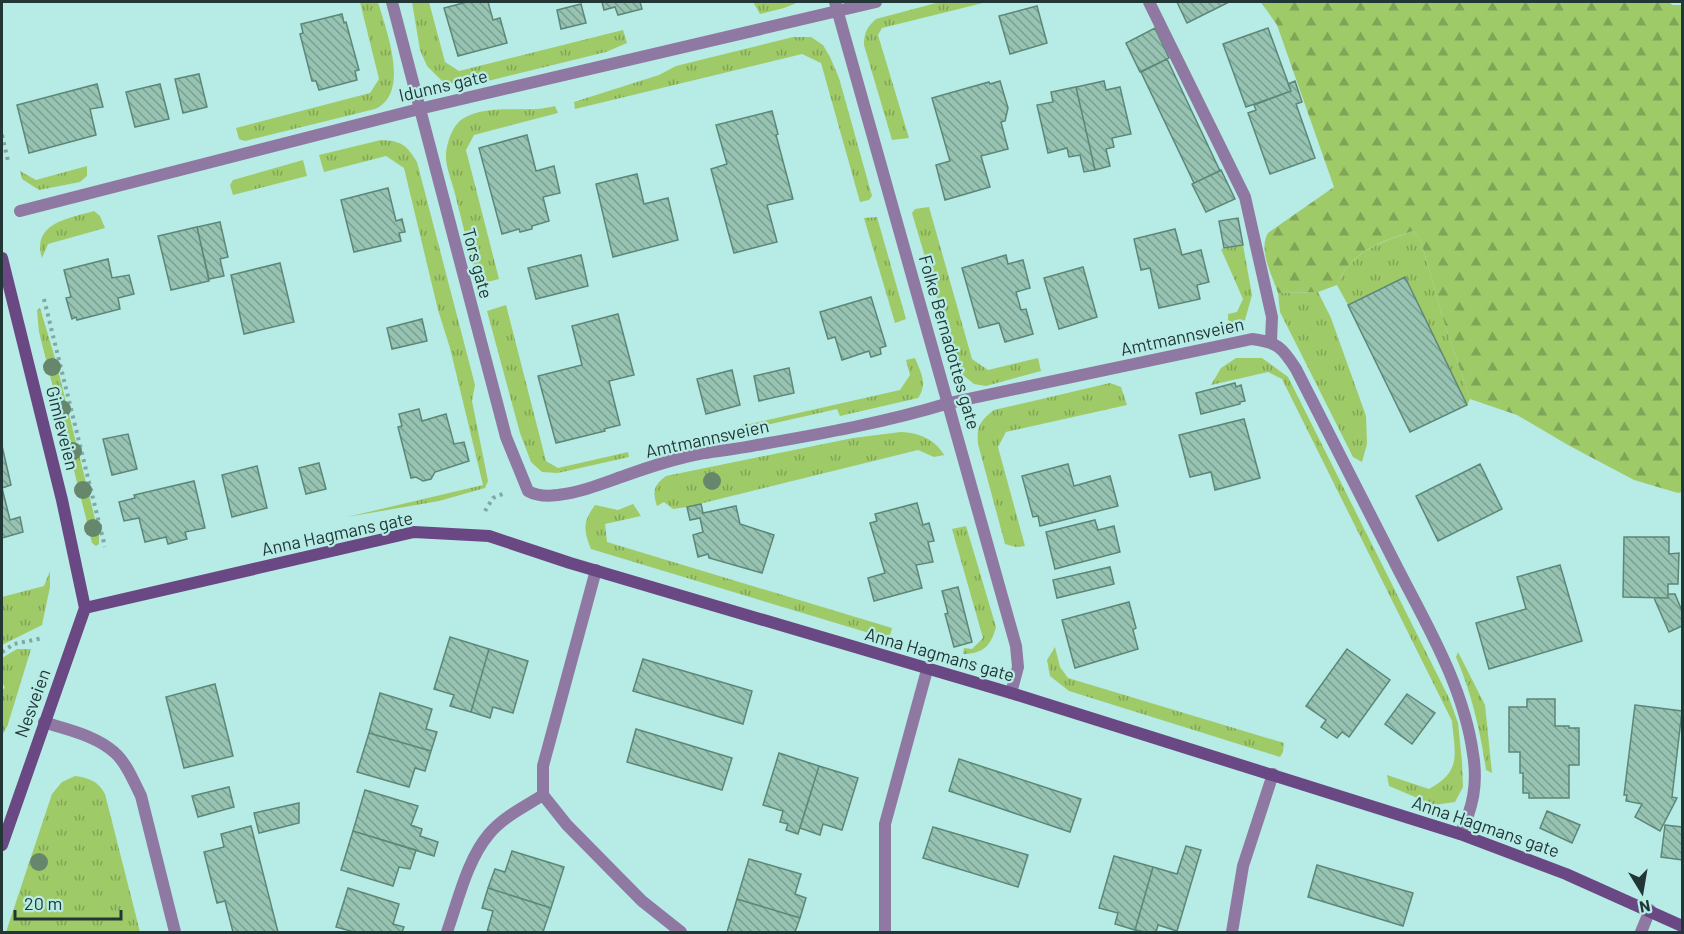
<svg xmlns="http://www.w3.org/2000/svg" width="1684" height="934" viewBox="0 0 1684 934" font-family="Barlow,sans-serif">
<style>
.grass{fill:url(#grass-tufts)}
.forest{fill:url(#forest-firs)}
.building{fill:url(#building-back-hatch);stroke:#5c8777;stroke-width:1.5}
.lines{fill:none;stroke-linecap:round;stroke-linejoin:round}
.path{stroke:#7fa8a4;stroke-width:4;stroke-dasharray:3 4.5;stroke-linecap:butt}
.lane{stroke:#8f79a2;stroke-width:12}
.street{stroke:#8f79a2;stroke-width:12}
.secondary{stroke:#694883;stroke-width:12}
.tree{fill:#66876c}
.labels{text-anchor:middle;dominant-baseline:central;stroke-width:4.5;stroke-linejoin:round;paint-order:stroke}
.street-label{font-size:18px;fill:#223735;stroke:#b6ebe6}
</style>
<defs>
<pattern id="grass-tufts" width="24" height="20" patternUnits="userSpaceOnUse" patternTransform="scale(1.5)"><rect width="24" height="20" fill="#9fca68"/><path d="M3 7l-1-3M5 7V3M7 7l1-3M15 17l-1-3M17 17v-4M19 17l1-3" fill="none" stroke="#81a556"/></pattern>
<pattern id="forest-firs" width="22" height="20" patternUnits="userSpaceOnUse" patternTransform="scale(1.5)"><rect width="22" height="20" fill="#9fca68"/><path d="M5 1l3.5 6h-7zM16 11l3.5 6h-7z" fill="#81a556"/></pattern>
<pattern id="building-back-hatch" width="6" height="6" patternUnits="userSpaceOnUse" patternTransform="scale(1.5)"><rect width="6" height="6" fill="#96c3b2"/><path d="M-1 5l2 2M0 0l6 6M5-1l2 2" fill="none" stroke="#7a9f92"/></pattern>
</defs>
<rect width="100%" height="100%" fill="#b6ebe6"/>
<path class="grass" d="M360,2H378C386,30 411,93 375,109L245,141L239,139L236,128L370,93L379,79Z
M412,2H429L445,62L459,71L623,30L627,43L606,52L471,85L443,82L427,66L420,50Z
M753,2H799L784,8L760,14Z
M940,2H987L882,28L878,35L909,138L892,140L864,45C864,33 867,27 876,19Z
M793,37H811L823,45L830,57L839,78L872,196L869,200L860,202L821,63L802,54L575,109L574,102L659,75L676,66Z
M555,106L558,113L474,135L466,150L499,279L480,284C469,253 462,221 454,190C451,179 445,165 446,154C447,142 453,124 464,118C492,103 527,114 555,106Z
M381,140C401,141 406,144 417,162L475,385L472,401L488,481L485,488L439,501L347,517L483,485L450,348L438,310L404,168L386,156L324,172L319,155Z
M303,160L307,176L233,195L230,185L233,180Z
M87,166V176L80,182L39,190L22,179L20,171L36,180Z
M929,207L972,359L988,370L1038,358L1041,371L986,386L974,384L963,375L952,348L912,213L915,209Z
M94,211L100,216L105,228L48,244L42,258C31,223 70,218 94,211Z
M877,217L906,319L895,323L864,218Z
M1413,231L1420,238L1445,325L1470,399L1467,405L1405,277L1348,305L1337,285C1352,250 1380,243 1413,231Z
M1243,245L1252,295L1245,320L1235,324L1228,320V314L1237,312L1243,299L1221,249Z
M1318,292L1331,318L1366,416L1367,444L1362,462L1353,457L1280,312L1278,293Z
M506,305L546,461L558,468L628,452L629,457L558,473L542,472L531,462L520,433L487,311Z
M40,308L55,358L99,535V544L96,546L92,543L88,526L39,332L37,310Z
M915,358C921,373 928,384 918,398L840,416L837,409L744,430L741,426L900,390L910,375L906,360Z
M1236,358H1262L1288,377L1449,698L1458,723L1462,762L1463,787L1455,802L1434,805L1389,786L1387,775L1429,789C1462,771 1455,755 1452,721L1282,379L1268,372L1211,385L1221,368Z
M1110,383L1121,387L1127,405L1006,432L998,447L1025,546L1016,547L1005,544L978,444C976,426 981,420 994,410Z
M901,432C919,433 935,439 944,455L934,457L918,450L687,507L673,509L664,502L657,506C652,491 654,485 666,476L853,438Z
M633,504L641,516L605,524L607,542L892,628L889,639L591,549C583,529 583,522 595,505L618,510Z
M966,526L996,627C991,645 984,654 963,654L964,648L972,649L983,638L952,529Z
M50,571V587L42,625L2,645V597L44,586Z
M1055,647L1060,667L1068,678L1284,743L1283,752L1280,757L1069,691L1050,676L1047,660Z
M17,649H31L8,724L2,736V690L5,688L2,682V658Z
M1458,652L1485,705L1492,773L1486,770C1480,730 1472,694 1456,657Z
M75,776C89,778 98,781 105,794L140,932H6L52,794L62,782Z"/>
<path class="forest" d="M1261,2H1668L1673,5H1682V492L1678,493L1634,480L1568,445L1517,415L1470,399L1445,325L1420,238L1413,231C1380,242 1351,251 1337,285L1318,292L1278,293C1272,275 1258,250 1268,233L1334,187L1277,25Z"/>
<path class="building" d="M467,2H488L493,20L500,18L507,43L458,56L444,8Z
M602,2H640L642,9L618,15L615,7L604,10Z
M1177,2H1229L1187,23Z
M581,4L586,23L561,29L557,10Z
M1037,6L1047,43L1010,54L999,16Z
M342,14L344,23L346,22L359,70L355,71L357,80L319,90L316,81H312L300,34L303,33L301,24Z
M1155,28L1169,58L1140,72L1126,43Z
M1268,28L1291,91L1246,107L1223,44Z
M1167,59L1220,171L1194,183L1141,72Z
M199,74L207,107L183,113L175,79Z
M1000,81L1008,108L1005,121L1001,122L1008,149L981,156L990,187L945,200L936,165L950,161L932,98L989,82L990,84Z
M1104,81L1106,90L1120,87L1131,134L1112,138L1114,147L1106,149L1110,166L1095,170L1076,87Z
M1295,81L1302,102L1296,104L1315,158L1270,174L1248,113L1256,110L1254,105L1291,91L1288,84Z
M97,84L103,107L90,109L96,135L29,153L17,105Z
M160,84L169,119L135,127L126,92Z
M1076,87L1095,170L1084,172L1080,155L1069,157L1067,148L1048,153L1037,105L1053,102L1051,92Z
M772,111L778,134L776,135L793,199L767,205L777,242L734,253L711,169L727,164L716,125Z
M527,135L536,171L554,166L560,193L543,197L549,221L532,226V229L520,232L519,229L502,234L479,148Z
M1221,170L1235,199L1206,212L1192,184Z
M637,174L644,204L668,198L678,240L613,257L596,184Z
M388,188L396,221L402,219L405,232L399,233L401,241L354,252L341,200Z
M1238,218L1243,245L1224,248L1219,221Z
M220,222L228,257L220,259L224,276L209,279L197,227Z
M197,227L209,281L171,290L158,236Z
M1175,229L1182,255L1201,250L1209,282L1197,285L1200,299L1159,308L1150,268L1141,270L1134,239Z
M581,255L588,286L536,299L528,268Z
M1006,255L1008,264L1023,260L1030,288L1016,292L1021,310L1026,309L1033,334L1005,342L999,323L979,328L962,268Z
M108,259L112,278L129,275L134,294L118,298L120,309L77,320L76,317L72,319L66,298L71,297L64,270Z
M280,263L294,322L244,334L231,275Z
M1083,267L1097,317L1059,329L1044,278Z
M1405,277L1467,405L1410,432L1348,305Z
M871,297L886,346L880,348L881,354L871,357L869,351L842,360L835,337L828,339L820,312Z
M618,314L634,375L609,381L620,425L604,429L605,431L556,443L538,376L582,365L572,326Z
M422,319L427,341L392,349L387,328Z
M789,368L794,393L759,401L754,376Z
M732,370L740,405L706,414L697,379Z
M1235,383L1236,387L1241,385L1245,401L1240,402V404L1201,414L1196,393Z
M419,409L422,421L446,414L454,444L464,442L469,461L435,472L431,479L423,481L416,477L411,478L398,427L402,426L399,414Z
M1244,419L1260,478L1215,490L1211,472L1190,477L1179,435Z
M128,434L137,469L112,475L103,439Z
M2,446L11,485L2,488L10,520L20,517L23,532L2,538Z
M319,463L326,489L306,494L299,468Z
M1068,464L1074,486L1110,476L1118,506L1040,526L1038,516L1033,517L1022,476Z
M1480,464L1502,509L1438,541L1416,496Z
M257,466L267,508L232,517L222,475Z
M194,481L205,528L185,532L187,539L168,544L166,537L145,542L139,518L124,521L119,502L135,498L134,495Z
M917,503L923,525L929,523L934,541L928,542L933,562L916,565L922,588L874,601L868,578L885,573L870,523L877,521L875,514Z
M701,504L703,513L736,506L740,524L774,535L762,573L709,558L708,554L698,557L693,535L703,532L700,518L690,520L687,507Z
M1095,520L1098,530L1114,526L1120,552L1055,569L1046,532Z
M1624,537H1669V554L1679,553L1678,584H1668V598L1623,597Z
M1560,565L1582,641L1489,669L1476,623L1526,609L1517,577Z
M1110,567L1114,584L1057,598L1053,580Z
M958,587L972,642L954,647L945,614L948,613L942,591Z
M1668,594H1675L1682,611V626L1669,632L1654,598H1668Z
M1129,602L1136,628L1133,630L1138,649L1075,668L1062,620Z
M450,637L489,649L471,712L450,706L454,695L434,689Z
M489,649L528,661L513,713L493,707L490,718L471,712Z
M1347,649L1390,680L1349,737L1342,732L1337,738L1321,727L1326,720L1306,706Z
M643,659L752,691L743,724L633,691Z
M215,684L233,756L184,768L166,697Z
M380,693L432,709L426,729L437,732L431,751L369,733Z
M1407,694L1435,713L1412,744L1385,724Z
M1527,699H1555V726H1569V728H1579V765H1569V798H1529V793H1523V773H1520V752H1509V707H1527Z
M1635,705L1682,711L1672,797L1677,798L1660,831L1635,817L1642,804L1626,801L1627,795H1624Z
M636,729L732,758L722,790L627,762Z
M369,733L431,751L425,771L415,768L409,787L357,772Z
M779,753L819,766L798,834L786,830L788,824L780,822L783,811L763,805Z
M959,759L1081,799L1070,832L949,791Z
M819,766L858,778L842,830L823,824L820,835L800,828Z
M229,787L234,807L198,817L192,796Z
M365,790L418,806L411,825L422,829L420,836L438,842L434,856L353,831Z
M299,803V823L259,833L254,813Z
M1547,811L1580,825L1572,843L1540,828Z
M1665,825L1682,827V860L1661,857Z
M251,826L278,932H233L225,901L217,903L204,852L224,847L221,834Z
M933,827L1028,855L1018,887L923,858Z
M353,831L416,850L410,869L399,867L393,886L341,870Z
M1186,846L1201,850L1177,931L1158,925L1156,932H1145L1135,930L1153,867L1177,874Z
M512,851L564,867L551,908L488,888L495,869L505,872Z
M1114,856L1153,867L1135,930L1115,924L1118,913L1099,908Z
M749,859L801,874L795,894L806,898L800,918L737,899Z
M1317,865L1413,893L1403,926L1308,897Z
M348,888L399,904L393,924L404,927L402,932H354L336,927Z
M488,888L551,908L543,932H487L493,911L482,908Z
M737,899L800,918L795,932H727Z"/>
<g class="lines">
<path class="path" d="M2,135L8,161
M44,299L105,547
M485,511L493,498L505,493
M2,652L14,644L43,638"/>
<path class="lane" d="M1149,2L1245,197L1272,317L1271,341
M885,932V824L927,670"/>
<path class="street" d="M392,2L506,437L528,491C552,505 600,484 624,476C649,467 673,459 699,454C718,451 738,449 757,445C821,434 887,422 949,403L1252,339C1277,342 1282,347 1296,369C1330,435 1364,502 1398,569C1428,627 1464,688 1473,754C1478,784 1473,808 1460,834
M835,2L1016,646L1018,667L1011,693
M20,211L419,109L876,2
M596,570L543,766V795L567,825L642,901L681,932
M44,722C67,730 95,735 114,752C126,762 134,782 141,796L175,932
M447,932C458,901 467,860 489,834C503,817 524,807 543,795
M1232,932L1243,866L1273,774
M1641,932L1650,910"/>
<path class="secondary" d="M2,258L62,500L85,608
M85,608L414,532L489,536L570,563L1011,693L1460,834L1566,874L1682,926
M2,845L85,608"/>
</g>
<g class="tree">
<circle cx="52" cy="367" r="9"/>
<circle cx="62" cy="409" r="9"/>
<circle cx="73" cy="451" r="9"/>
<circle cx="712" cy="481" r="9"/>
<circle cx="83" cy="490" r="9"/>
<circle cx="93" cy="528" r="9"/>
<circle cx="39" cy="862" r="9"/>
</g>
<g class="labels">
<g class="street-label">
<text transform="translate(443 85) rotate(-13)">Idunns gate</text>
<text transform="translate(478 263) rotate(75)">Tors gate</text>
<text transform="translate(1182 336) rotate(-12)">Amtmannsveien</text>
<text transform="translate(950 342) rotate(74)">Folke Bernadottes gate</text>
<text transform="translate(63 428) rotate(76)">Gimleveien</text>
<text transform="translate(707 438) rotate(-12)">Amtmannsveien</text>
<text transform="translate(337 533) rotate(-12)">Anna Hagmans gate</text>
<text transform="translate(940 654) rotate(16)">Anna Hagmans gate</text>
<text transform="translate(32 703) rotate(-70)">Nesveien</text>
<text transform="translate(1486 826) rotate(19)">Anna Hagmans gate</text>
</g>
</g>
<rect width="1684" height="934" fill="none" stroke="#223735" stroke-width="6"/>
<g transform="translate(1642 892) rotate(169)" stroke="#b6ebe6" stroke-width="4.5" paint-order="stroke">
<path d="M0-4.5L10 22L0 15L-10 22Z" fill="#223735"/>
<text y="-9" font-size="16" font-weight="bold" text-anchor="middle" fill="#223735">N</text>
</g>
<path d="M15 910v9h106v-9" fill="none" stroke="#223735" stroke-width="3"/>
<text x="24" y="910" font-size="18" fill="#223735" stroke="#b6ebe6" stroke-width="4.5" paint-order="stroke">20 m</text>
</svg>
